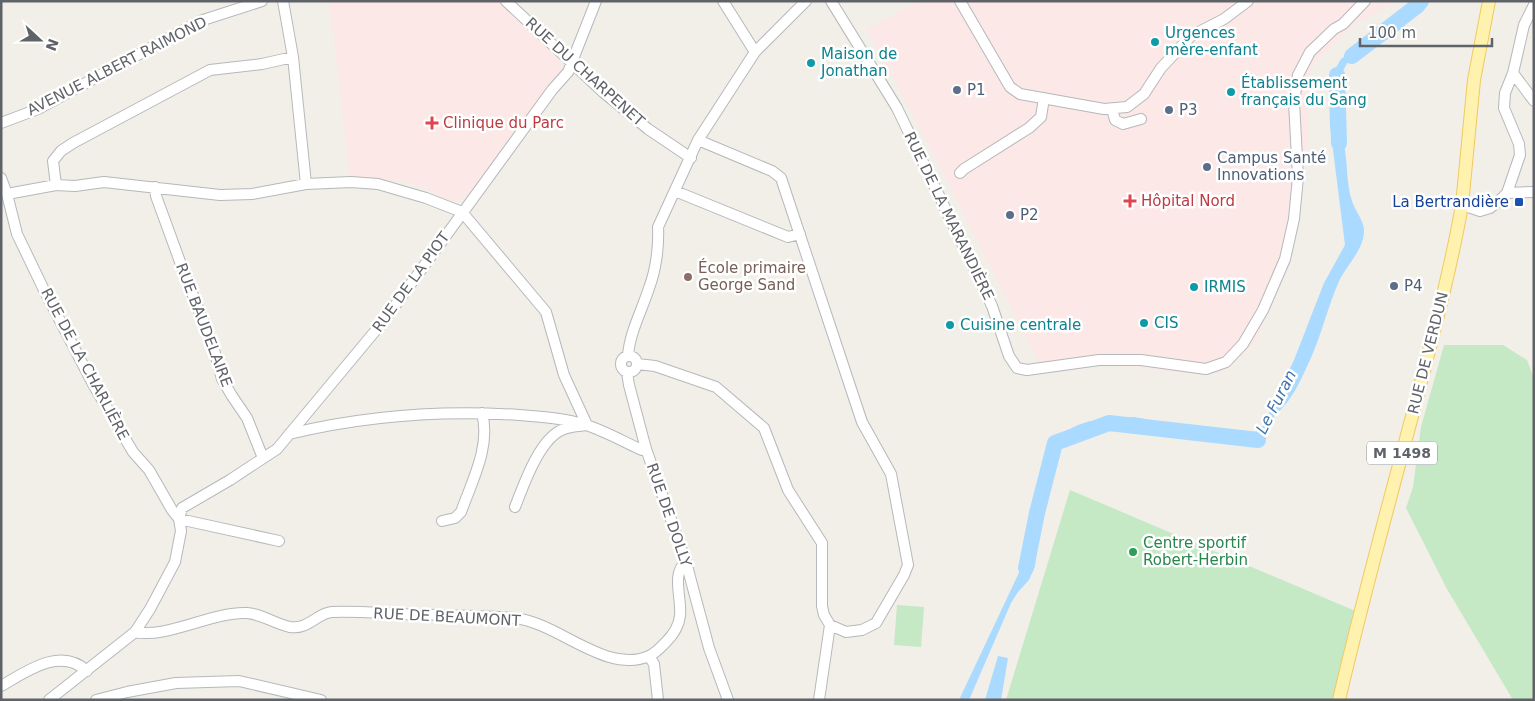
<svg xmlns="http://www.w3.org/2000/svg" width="1535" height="701" viewBox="0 0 1535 701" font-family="'DejaVu Sans',sans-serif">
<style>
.medical{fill:#fce8e6}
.green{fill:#c5e8c5}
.water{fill:#aadaff}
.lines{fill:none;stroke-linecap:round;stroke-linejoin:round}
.river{stroke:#aadaff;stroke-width:16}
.minor-casing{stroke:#b5b8bc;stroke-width:12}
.major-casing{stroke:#f2c960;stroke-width:14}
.minor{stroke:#fff;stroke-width:10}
.major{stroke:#fff2af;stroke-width:12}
.tram{stroke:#b6b7b8;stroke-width:1}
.culture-dot{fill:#0f9aa8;stroke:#fff;stroke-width:2}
.service-dot{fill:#5c6f8a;stroke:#fff;stroke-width:2}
.health-dot{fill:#e0444e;stroke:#fff;stroke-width:2}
.transit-dot{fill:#1a4fb4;stroke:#fff;stroke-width:2}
.education-dot{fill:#8d6e63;stroke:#fff;stroke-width:2}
.leisure-dot{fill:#2e9e5b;stroke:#fff;stroke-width:2}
.labels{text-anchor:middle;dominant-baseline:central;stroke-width:5;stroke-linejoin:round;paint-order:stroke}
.shield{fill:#fff;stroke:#8f9295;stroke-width:1}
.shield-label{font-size:14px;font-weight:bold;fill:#5f6368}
.culture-label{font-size:15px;fill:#0d838f;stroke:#fff;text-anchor:start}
.street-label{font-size:15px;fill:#5f6368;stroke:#fff}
.service-label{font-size:15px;fill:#4e5e75;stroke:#fff;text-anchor:start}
.health-label{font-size:15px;fill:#be3a42;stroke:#fff;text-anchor:start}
.transit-label{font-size:15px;fill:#164399;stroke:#fff;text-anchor:end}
.education-label{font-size:15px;fill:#785e54;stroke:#fff;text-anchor:start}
.leisure-label{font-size:15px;fill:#27864d;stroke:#fff;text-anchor:start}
.water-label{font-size:16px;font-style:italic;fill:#4174aa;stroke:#fff}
</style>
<rect width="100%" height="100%" fill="#f1efe8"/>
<path class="medical" d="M329,1H499L560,56L561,71L470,191L456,202H453L412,183L350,176Z
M920,1H1394L1392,5L1358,22L1315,62L1309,76L1308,101V151L1304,153L1305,170L1299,220L1285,275L1255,343L1225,372L1184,374L1131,366H1089L1044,372L948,182L878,49L866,30Z"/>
<path class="green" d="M1444,345H1503L1527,360L1534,379V700H1513L1447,589L1406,508L1413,487L1421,427Z
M1070,490L1360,613L1339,700H1006Z
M897,605L924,607L921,647L894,645Z"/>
<path class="water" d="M1417,1H1423C1414,20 1393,38 1374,47C1368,50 1362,50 1356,53C1349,58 1343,70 1340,78C1332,104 1340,121 1344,145C1348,164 1346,183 1352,201C1355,211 1365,222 1364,232C1363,250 1348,264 1340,279C1328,305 1322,334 1310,360C1303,375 1295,394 1284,406C1281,410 1276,413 1274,417C1265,431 1272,442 1255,445L1175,438L1143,425L1119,424L1108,427L1090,426L1080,431L1062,447L1048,470L1044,481V508L1039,527L1035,566L1029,580L1018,592L1011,603L969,700H959L1032,545V519L1038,499L1043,467L1057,438L1064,432L1078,425L1090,421H1102L1134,417L1145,419L1160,426L1214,437H1236L1251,435L1263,426L1294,360L1324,283L1345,245L1330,126L1329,87L1334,71L1341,59L1358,46L1379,39L1408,13Z
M998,656L1008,658L1001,700H985Z"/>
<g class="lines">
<path class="river" d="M1352,56L1417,6L1421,1
M1337,75L1339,143
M1026,568L1037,513L1055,443L1109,423L1258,440"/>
<g class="minor-casing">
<path id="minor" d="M283,1L293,57L306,184
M506,1L603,92L648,129L691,158
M723,1L755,52
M831,1L897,108L992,306L1009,356L1017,368L1027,370L1099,360H1141L1206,369L1226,362L1243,344L1263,310L1285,259L1294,219L1298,177L1294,102L1298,75L1310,52L1334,29L1343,24L1365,1
M960,1L1010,87L1020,94L1104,109L1127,107L1144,94L1161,68L1191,36L1224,19L1248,1
M1513,73L1534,101
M1112,109L1115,120L1123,124L1141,119
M1,123L38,109L200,21L262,1
M960,173L964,169L1029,128L1041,117L1044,98
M1,178L7,194L17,234L44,290L94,386L133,452L149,470L172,510L179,519L181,531L175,562L150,609L135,632L49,700
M56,185L53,161L61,151L73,143L210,70L262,64L293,57
M155,187L156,196L183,270L213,346L222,379L232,396L247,418L263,458
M675,191L788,237L800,234
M1507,193L1534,192
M7,194L56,185L75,186L104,182L220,195L252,194L306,184L351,182L378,184L426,198L462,212L546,312L564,375L587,425C580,426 571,426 564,429C540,437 524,484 515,507
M1462,205L1480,211L1490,208L1501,199L1507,193L1520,155L1519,144L1504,108L1505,93L1513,73L1524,25L1534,5
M628,355C630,332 642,310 649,288C656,270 659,246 658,227L698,140L755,52L806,1
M621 364a8 8 0 1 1 16 0a8 8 0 1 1-16 0Z
M637,364L655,366L716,387L764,428L788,490L822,543V606L824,615L830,625L846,632L862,630L876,623L904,575L908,565L891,474L862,422L781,178L772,171L698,140
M627,372L629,385L646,449L686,562L709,648L728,700
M289,434C363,416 443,410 519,415C542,417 564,418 586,425C605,431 624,442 642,450L646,449
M179,519L182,508L230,480L277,449L386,318L552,90L568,72L596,1
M179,519L279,541
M442,521L455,518L461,512C472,481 491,446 482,413
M135,632C166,639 214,611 247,613C262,614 275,624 290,627C308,630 317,613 332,612C354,611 378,613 400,614C438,615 476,615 514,618C558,622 606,675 649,656C656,653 661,647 666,642C673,635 679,625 680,616C682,599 671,573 686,562
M649,656L654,664L658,700
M1,686C26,672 60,646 87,671
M96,700L127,692L176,683L239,681L321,700
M819,700L830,625"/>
</g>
<g class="major-casing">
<path id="major" d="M1339,700C1362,601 1389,503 1415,405C1432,339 1450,273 1462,205L1474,80L1489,1"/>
</g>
<use href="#minor" class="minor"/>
<use href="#major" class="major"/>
<path class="tram" d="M878,1H890"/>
</g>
<g class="culture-dot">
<circle cx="1155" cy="42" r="5"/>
<circle cx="811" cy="63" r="5"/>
<circle cx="1231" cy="92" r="5"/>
<circle cx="1194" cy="287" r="5"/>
<circle cx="1144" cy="323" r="5"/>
<circle cx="950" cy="325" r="5"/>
</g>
<g class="service-dot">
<circle cx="957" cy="90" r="5"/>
<circle cx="1169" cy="110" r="5"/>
<circle cx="1207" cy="167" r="5"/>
<circle cx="1010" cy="215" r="5"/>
<circle cx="1394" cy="286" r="5"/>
</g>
<g class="health-dot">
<path d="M429.5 115.5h5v5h5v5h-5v5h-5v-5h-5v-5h5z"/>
<path d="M1127.5 193.5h5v5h5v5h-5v5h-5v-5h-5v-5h5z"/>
</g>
<rect class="transit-dot" x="1514" y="197" width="10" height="10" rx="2.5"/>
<circle class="education-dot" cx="688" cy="277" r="5"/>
<circle class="leisure-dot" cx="1133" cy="552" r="5"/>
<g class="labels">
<rect class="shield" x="1367" y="441.5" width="70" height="23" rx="4"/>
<g class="shield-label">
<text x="1402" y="453">M 1498</text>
</g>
<g class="culture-label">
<text x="1165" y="33">Urgences<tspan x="1165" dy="17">mère-enfant</tspan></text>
<text x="821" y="54">Maison de<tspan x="821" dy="17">Jonathan</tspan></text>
<text x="1241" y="83">Établissement<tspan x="1241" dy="17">français du Sang</tspan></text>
<text x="1204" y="287">IRMIS</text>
<text x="1154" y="323">CIS</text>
<text x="960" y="325">Cuisine centrale</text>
</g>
<g class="street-label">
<text transform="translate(117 66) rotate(-27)">AVENUE ALBERT RAIMOND</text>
<text transform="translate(585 72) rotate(42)">RUE DU CHARPENET</text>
<text transform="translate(949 216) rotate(64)">RUE DE LA MARANDIÈRE</text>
<text transform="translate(411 282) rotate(-54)">RUE DE LA PIOT</text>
<text transform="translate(204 325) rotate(69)">RUE BAUDELAIRE</text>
<text transform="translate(1428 353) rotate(-76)">RUE DE VERDUN</text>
<text transform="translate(85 364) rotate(62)">RUE DE LA CHARLIÈRE</text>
<text transform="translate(669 515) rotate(71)">RUE DE DOLLY</text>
<text transform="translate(447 617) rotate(3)">RUE DE BEAUMONT</text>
</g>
<g class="service-label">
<text x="967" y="90">P1</text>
<text x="1179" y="110">P3</text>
<text x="1217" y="158">Campus Santé<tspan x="1217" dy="17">Innovations</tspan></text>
<text x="1020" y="215">P2</text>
<text x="1404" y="286">P4</text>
</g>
<g class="health-label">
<text x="443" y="123">Clinique du Parc</text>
<text x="1141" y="201">Hôpital Nord</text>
</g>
<g class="transit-label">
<text x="1509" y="202">La Bertrandière</text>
</g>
<g class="education-label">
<text x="698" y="268">École primaire<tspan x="698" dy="17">George Sand</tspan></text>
</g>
<g class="leisure-label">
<text x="1143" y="543">Centre sportif<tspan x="1143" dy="17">Robert-Herbin</tspan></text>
</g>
<g class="water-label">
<text transform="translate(1276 402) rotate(-63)">Le Furan</text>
</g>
</g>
<rect width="1535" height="701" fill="none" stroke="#5f6368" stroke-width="5"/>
<g transform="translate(40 40) rotate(111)" stroke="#ffffff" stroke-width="4" paint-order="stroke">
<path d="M0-4L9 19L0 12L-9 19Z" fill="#5f6368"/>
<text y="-8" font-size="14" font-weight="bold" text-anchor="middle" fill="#5f6368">N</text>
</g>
<path d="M1360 38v8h132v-8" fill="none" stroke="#5f6368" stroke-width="2.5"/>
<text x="1368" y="38" font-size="15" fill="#5f6368" stroke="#ffffff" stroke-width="4" paint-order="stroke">100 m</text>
</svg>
